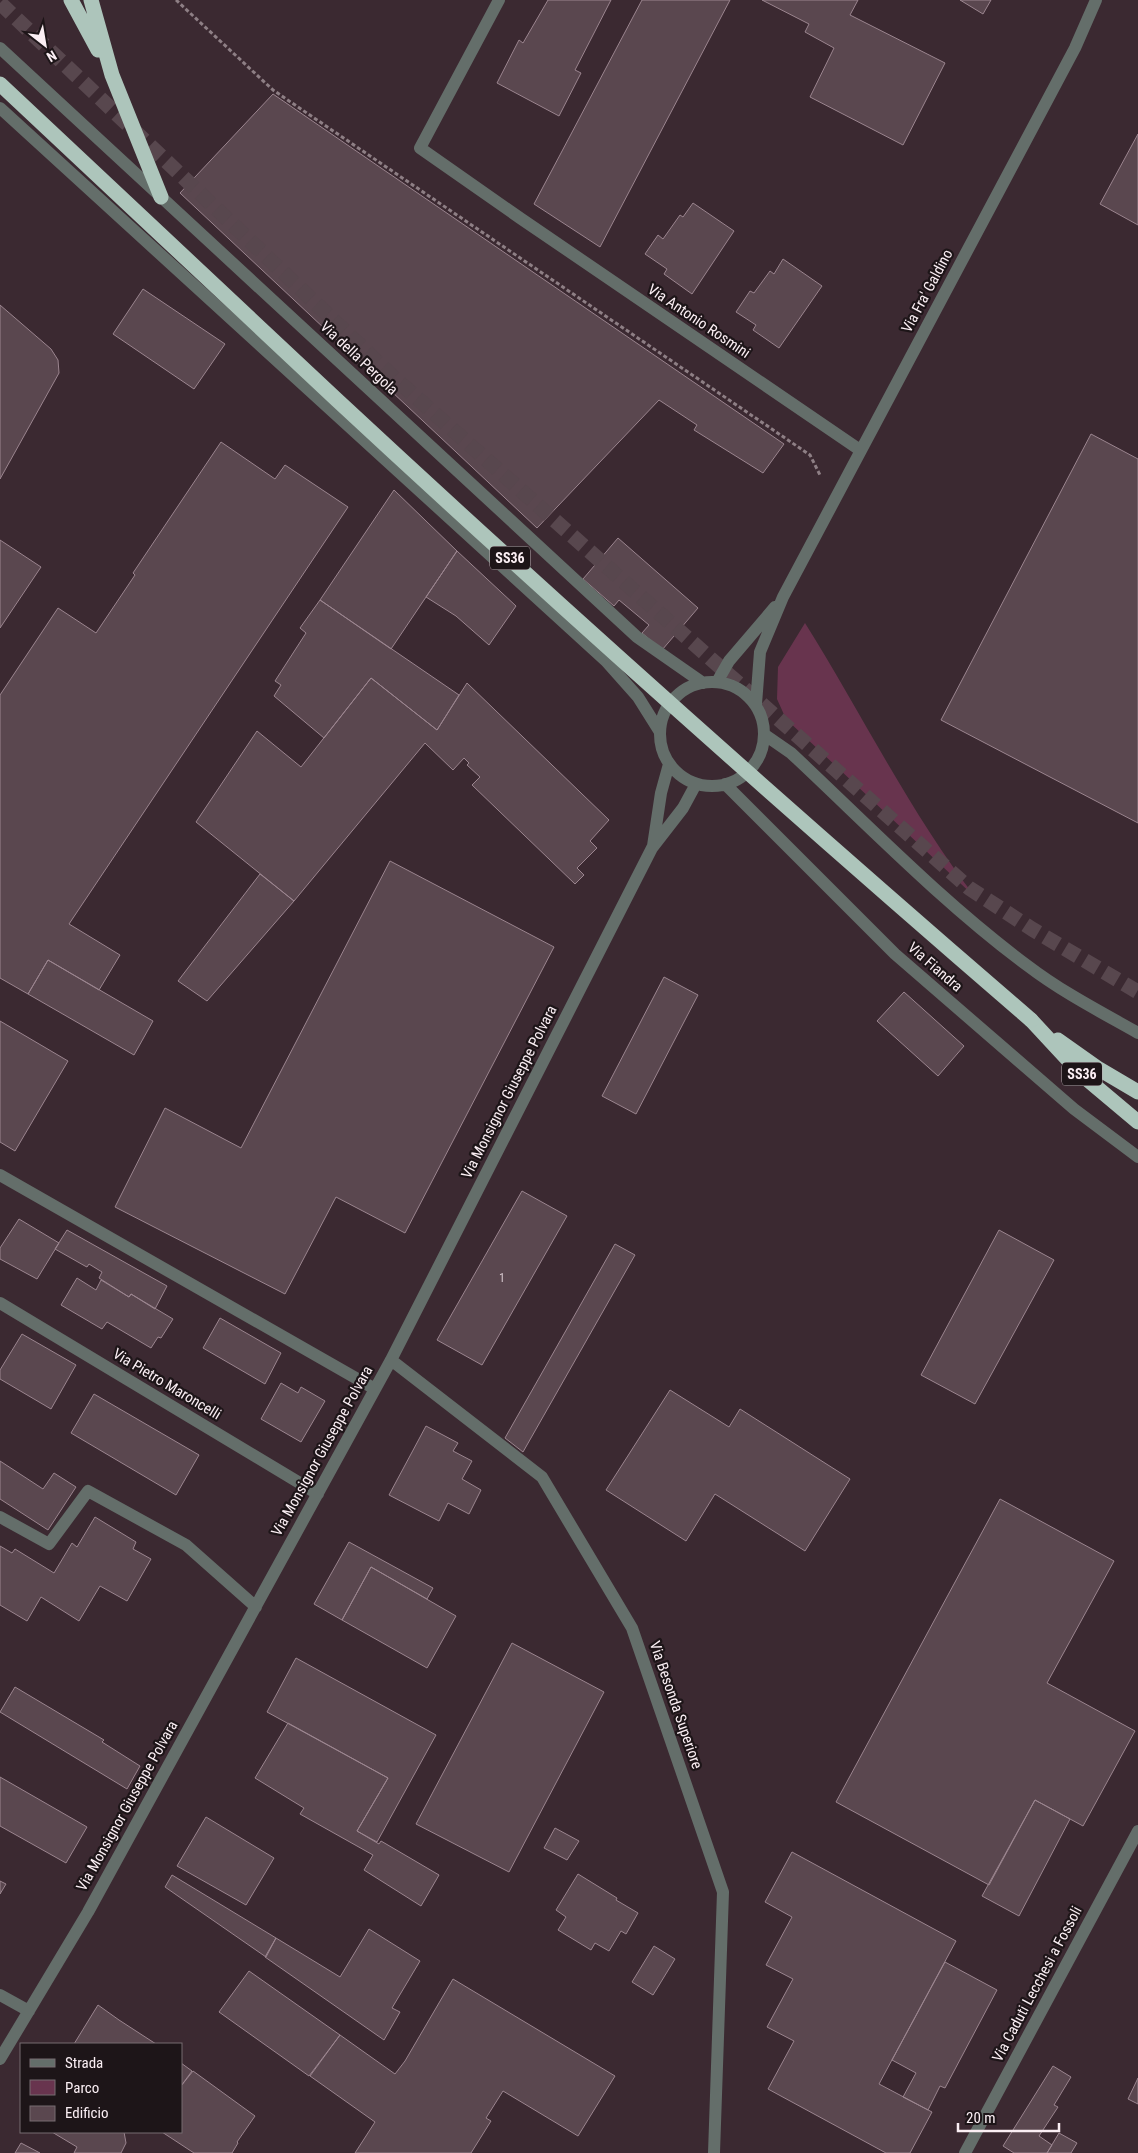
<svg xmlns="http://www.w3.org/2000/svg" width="1138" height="2153" viewBox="0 0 1138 2153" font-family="'Roboto Condensed',sans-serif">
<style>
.green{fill:#68344e}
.building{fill:#5a474f;stroke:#9b858f}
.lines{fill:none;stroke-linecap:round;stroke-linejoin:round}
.highway-tunnel{stroke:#58474e;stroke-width:15;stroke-dasharray:15 8;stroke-linecap:butt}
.path{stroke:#8e7f85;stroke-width:3;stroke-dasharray:4 2.5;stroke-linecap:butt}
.minor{stroke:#646e6a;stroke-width:12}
.highway{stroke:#adc5bb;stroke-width:15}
.highway-bridge{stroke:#adc5bb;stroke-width:15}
.labels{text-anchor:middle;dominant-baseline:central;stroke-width:4.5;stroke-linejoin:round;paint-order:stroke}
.number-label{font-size:12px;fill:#d3c5cb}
.shield{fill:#1d1518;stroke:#b8aeb2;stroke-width:1}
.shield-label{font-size:14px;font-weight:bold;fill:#fbeff4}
.street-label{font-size:15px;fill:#fbeff4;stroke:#1d1518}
</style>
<rect width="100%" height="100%" fill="#3b2931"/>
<path class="green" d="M805,623C861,712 911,815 977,899L786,719L777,699L778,667Z"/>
<path class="building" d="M548,0H611L575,70L581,73L559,116L497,83L519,40L523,43Z
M642,0H730L600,247L534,204Z
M762,0H858L850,15L945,63L903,145L810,97L834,48L805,32L809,24Z
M960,0H991L983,14Z
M273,94L784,444L763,473L694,430L697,425L659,400L537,528L180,193Z
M1138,134V225L1100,204Z
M693,203L734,231L692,294L664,274L667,269L645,254L658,235L663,239L680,215L683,217Z
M783,259L822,286L779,348L753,330L756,325L736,312L750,291L754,293L770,271L774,274Z
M143,289L225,344L194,389L113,334Z
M0,305L51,349L58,360L59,373L0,479Z
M1091,434L1138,459V823L941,720Z
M221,442L275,479L285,465L348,507L69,924L120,955L99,990L48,960L28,994L0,978V695L58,608L96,633L135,575L133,573Z
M394,490L457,551L391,649L320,600Z
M618,538L698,608L662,650L642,633L649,625L619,600L614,606L583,579Z
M0,540L41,567L0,628Z
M457,551L516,606L489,645L456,616L426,597Z
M320,600L459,695L437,730L371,678L324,738L274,696L281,685L275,681L306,633L300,628Z
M371,678L437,730L467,683L609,820L590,841L597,848L577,868L584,875L575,884L472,785L480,777L467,765L469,763L464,758L453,770L425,743L294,901L196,822L257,731L301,767Z
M390,861L554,947L405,1233L336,1197L285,1294L115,1207L165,1108L241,1148Z
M260,874L294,901L207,1001L178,981Z
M48,960L153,1021L134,1055L28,994Z
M664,977L698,995L636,1114L602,1096Z
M904,992L964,1046L938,1076L877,1021Z
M0,1021L68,1061L15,1151L0,1142Z
M522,1191L567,1216L482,1365L437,1340Z
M19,1219L59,1243L37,1279L0,1259V1248Z
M67,1230L167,1286L155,1309L131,1294L129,1297L99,1278L102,1272L89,1264L87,1267L85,1266L55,1249Z
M999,1230L1054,1260L975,1404L921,1375Z
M615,1244L635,1255L523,1452L505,1438Z
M77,1278L96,1290L101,1280L129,1297L131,1294L173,1319L161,1338L158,1337L151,1348L107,1322L102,1329L61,1305Z
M220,1318L281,1353L265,1384L203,1348Z
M22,1334L76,1365L51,1409L0,1379V1370Z
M281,1383L298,1393L301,1387L325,1401L301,1442L261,1419Z
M670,1390L729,1427L740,1409L850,1479L805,1551L715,1494L686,1541L606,1490Z
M94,1394L199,1455L176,1495L71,1433Z
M426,1426L458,1443L453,1451L472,1461L462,1479L481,1490L469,1514L448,1503L439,1521L389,1495Z
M0,1461L43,1489L54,1473L76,1487L48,1530L0,1499Z
M1000,1499L1114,1561L1047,1683L1135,1731L1083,1826L1035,1800L989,1885L836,1802Z
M95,1517L136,1542L133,1549L151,1559L127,1601L100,1586L79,1621L41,1597L27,1621L0,1605V1546L12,1553L15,1549L54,1573L72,1543L77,1547Z
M349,1542L433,1588L427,1599L371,1567L342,1620L314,1604Z
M371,1567L456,1616L427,1668L342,1620Z
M512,1643L604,1692L509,1872L416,1824Z
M296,1658L436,1735L377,1842L357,1831L388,1778L267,1712Z
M15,1687L104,1740L102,1742L140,1766L127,1789L0,1712Z
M288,1723L388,1778L357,1831L379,1844L381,1841L439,1875L421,1906L364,1870L373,1855L300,1814L304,1808L255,1778Z
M0,1777L87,1827L66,1863L0,1826Z
M1035,1800L1070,1819L1019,1916L982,1896Z
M206,1817L274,1858L246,1905L177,1866Z
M555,1828L579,1841L567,1860L544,1848Z
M792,1852L956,1941L879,2084L932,2112L910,2153H886L768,2089L794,2041L767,2027L793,1979L766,1965L792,1917L765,1902Z
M578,1874L617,1898L616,1900L638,1913L626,1934L621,1931L609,1951L595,1943L591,1950L558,1930L566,1917L556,1910Z
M172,1875L276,1938L266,1957L165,1887Z
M0,1881L6,1884L0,1894Z
M369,1929L420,1961L392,2008L400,2012L384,2040L265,1957L276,1938L340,1977Z
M654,1946L675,1959L653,1995L632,1982Z
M945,1962L997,1990L945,2088L940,2086L928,2110L903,2097L916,2073L892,2060Z
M249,1971L340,2035L309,2076L219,2012Z
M453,1979L615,2076L578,2136L503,2091L486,2118L491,2121L471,2153H355L375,2122L310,2076L340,2035L395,2074L405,2061Z
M98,2005L119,2020L156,2044H74Z
M181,2063L192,2071L181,2086Z
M1053,2066L1071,2077L1054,2105L1058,2107L1039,2136L1052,2145L1047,2153H1014L1003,2146Z
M193,2071L255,2116L237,2142L238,2143L232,2153H194L162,2132H181V2086Z
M1138,2078V2104L1128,2099Z
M52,2132H124L126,2143L121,2153H74L77,2147Z
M1059,2133L1077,2143L1071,2153H1047Z
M21,2143L40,2153H15Z"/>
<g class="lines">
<path class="highway-tunnel" d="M0,3L391,375L969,888L1032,929L1138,992"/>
<path class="path" d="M176,0L273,90L810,455L820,475"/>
<path class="minor" d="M499,0L420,148L520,218L860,450
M0,48L637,637L703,683
M0,108L606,661L638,697L660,732
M717,682L729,661L775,607
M660 734a52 52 0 1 1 104 0a52 52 0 1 1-104 0Z
M756,704L760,652L783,597L1075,48L1096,0
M765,735L791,753C868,825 943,903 1028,966C1062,992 1101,1012 1138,1033
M725,784L895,954L1074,1109L1138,1157
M653,846L661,793L669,764
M0,1175L375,1389
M0,1303L318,1494
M391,1360L542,1477L632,1628L723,1892L714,2153
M0,1517L49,1544L88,1491L186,1545L256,1607
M0,1995L29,2011
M0,2059L88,1912L391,1360L652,848L683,808L696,784
M965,2153L1138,1831"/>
<path class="highway" d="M71,0L98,50
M91,0L112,75L161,197
M1031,1020L1082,1075L1138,1122
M1058,1040L1099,1069L1138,1092"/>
<path class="highway-bridge" d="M0,84C113,189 224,295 337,400C564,611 796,817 1031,1020"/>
</g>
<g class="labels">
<g class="number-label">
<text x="502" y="1278">1</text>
</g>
<g class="shield">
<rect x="490" y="546.5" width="40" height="23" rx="4"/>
<rect x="1062" y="1062.5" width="40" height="23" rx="4"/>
</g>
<g class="shield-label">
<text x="510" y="558">SS36</text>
<text x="1082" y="1074">SS36</text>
</g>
<g class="street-label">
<text transform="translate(927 291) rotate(-62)">Via Fra' Galdino</text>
<text transform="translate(699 321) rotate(34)">Via Antonio Rosmini</text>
<text transform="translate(359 358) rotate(43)">Via della Pergola</text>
<text transform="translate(935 967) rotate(41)">Via Fiandra</text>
<text transform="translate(509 1092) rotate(-63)">Via Monsignor Giuseppe Polvara</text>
<text transform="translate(167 1384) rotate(31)">Via Pietro Maroncelli</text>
<text transform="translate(322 1451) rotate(-61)">Via Monsignor Giuseppe Polvara</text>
<text transform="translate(676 1705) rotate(71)">Via Besonda Superiore</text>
<text transform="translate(127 1806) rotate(-61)">Via Monsignor Giuseppe Polvara</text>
<text transform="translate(1037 1984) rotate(-62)">Via Caduti Lecchesi a Fossoli</text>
</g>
</g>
<rect x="20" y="2043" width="162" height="90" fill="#1d1518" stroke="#766c70"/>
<rect x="30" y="2059" width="25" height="8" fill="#646e6a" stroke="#766c70"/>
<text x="65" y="2068" font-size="15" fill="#fbeff4">Strada</text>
<rect x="30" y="2080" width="25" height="15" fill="#68344e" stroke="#766c70"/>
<text x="65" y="2093" font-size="15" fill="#fbeff4">Parco</text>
<rect x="30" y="2106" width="25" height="15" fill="#5a474f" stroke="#766c70"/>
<text x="65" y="2118" font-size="15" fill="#fbeff4">Edificio</text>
<g transform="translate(45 45) rotate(149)" stroke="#1d1518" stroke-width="4" paint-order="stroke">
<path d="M0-4L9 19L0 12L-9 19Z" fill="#fbeff4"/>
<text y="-8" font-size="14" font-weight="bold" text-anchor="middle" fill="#fbeff4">N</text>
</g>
<path d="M958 2123v8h101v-8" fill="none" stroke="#fbeff4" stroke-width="2.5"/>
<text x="966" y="2123" font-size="15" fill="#fbeff4" stroke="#1d1518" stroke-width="4" paint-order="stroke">20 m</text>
</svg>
